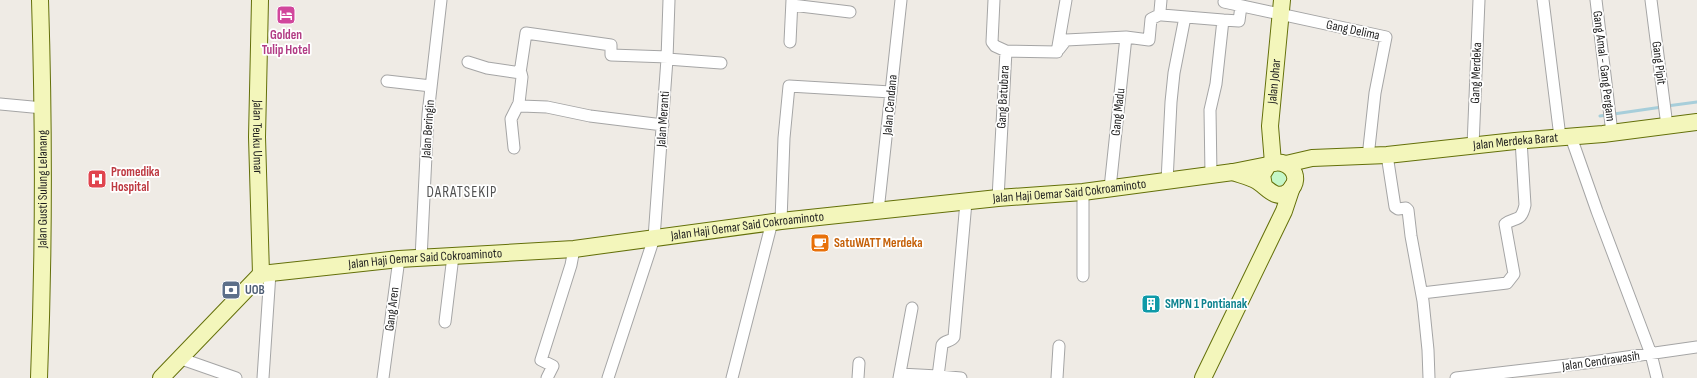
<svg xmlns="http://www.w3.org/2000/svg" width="1697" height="378" viewBox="0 0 1697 378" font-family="'Sofia Sans Condensed',sans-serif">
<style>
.park{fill:#c4f7c8}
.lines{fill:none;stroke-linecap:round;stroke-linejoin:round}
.stream{stroke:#a7ceda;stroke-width:3}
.street-casing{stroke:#a5a5a5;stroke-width:13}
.secondary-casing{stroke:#64700a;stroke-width:18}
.street{stroke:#fff;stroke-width:11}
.secondary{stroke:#f3f6bb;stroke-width:16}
.labels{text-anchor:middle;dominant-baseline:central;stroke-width:3.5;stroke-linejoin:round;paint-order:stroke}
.street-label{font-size:13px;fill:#1e1e1e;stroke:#fff}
.hotel-label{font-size:13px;font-weight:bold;fill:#b23c85;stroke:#fff}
.health-label{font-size:13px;font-weight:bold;fill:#be3a42;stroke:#fff;text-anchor:start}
.food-label{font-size:13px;font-weight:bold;fill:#c56008;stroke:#fff;text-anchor:start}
.service-label{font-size:13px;font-weight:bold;fill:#4e5e75;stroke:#fff;text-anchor:start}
.culture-label{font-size:13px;font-weight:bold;fill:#0d838f;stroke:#fff;text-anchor:start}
.quarter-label{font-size:15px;letter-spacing:1px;fill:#515151;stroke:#fff}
</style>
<rect width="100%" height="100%" fill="#efebe5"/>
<path class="park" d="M1270 178a8 8 0 1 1 16 0a8 8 0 1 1-16 0Z"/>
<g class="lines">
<path class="stream" d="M1667,106L1697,102
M1600,116L1662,107"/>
<g class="street-casing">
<path id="street" d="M994,0L992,42L995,46L1006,51
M1161,0L1160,11L1162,15L1223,20L1216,84L1210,110L1211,175
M1543,0L1560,137
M1596,0L1612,133
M1651,0L1667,126
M1224,2L1386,37L1375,93L1368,157
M792,5L850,12
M1223,20L1239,21L1241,6
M790,42L792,0
M1059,49L1066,40L1126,37L1149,40L1151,19L1161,14
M667,59L721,63
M468,62L487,68L521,73L522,77L519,103L521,106L547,107L590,116L663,125
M520,73L526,33L611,45V55L668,57
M387,81L431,86
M0,104L43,108
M1571,137L1597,211L1651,354L1657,378
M1473,146L1479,0
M514,148L511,119L519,103
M1387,155L1395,207L1398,209L1406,208L1408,210L1411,236L1423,301L1428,350L1429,378
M1167,181L1171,102L1174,73L1185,17
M1110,188L1126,37
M1083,192V276
M998,198L1006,51L1057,52L1066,0
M878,211L901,0
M781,221L784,138L789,86L891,92
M421,259L428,114L441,0
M1422,293L1507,283L1514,274L1505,224C1516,216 1521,223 1525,205L1521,140
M445,322L453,256
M179,358L236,378
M900,374L938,376L942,345C945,340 951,342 954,337L966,202
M938,376L961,378
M263,378L270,273
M383,378L399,259
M547,378L553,366L541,360L571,265L574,249
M608,378L654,238L667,59L669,0
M732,378L772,222
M858,378L859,363
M899,378L912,308
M1057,378L1059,346
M1456,378L1585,363L1697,347"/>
</g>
<g class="secondary-casing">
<g id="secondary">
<path id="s1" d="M260,0L257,137L261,274"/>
<path id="s2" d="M1273,163L1270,126L1282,0"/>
<path id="s3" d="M1286,164L1312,158L1387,155L1515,141L1603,134L1697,122"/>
<path d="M1233,172C1241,175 1250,177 1257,181C1267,187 1276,202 1289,191C1305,177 1287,155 1268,165L1262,175L1264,186"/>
<path id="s4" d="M261,274L399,259L574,249L781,221L998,198L1083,192L1233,172L1268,165"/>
<path id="s5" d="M39,378C44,252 44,126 40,0"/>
<path d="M161,378L261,274"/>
<path d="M1203,378L1284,211L1292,187"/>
</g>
</g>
<use href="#street" class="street"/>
<use href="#secondary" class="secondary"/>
</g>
<defs>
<g id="hotel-square" transform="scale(1)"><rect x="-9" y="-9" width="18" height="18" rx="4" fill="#d1479c" stroke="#fff"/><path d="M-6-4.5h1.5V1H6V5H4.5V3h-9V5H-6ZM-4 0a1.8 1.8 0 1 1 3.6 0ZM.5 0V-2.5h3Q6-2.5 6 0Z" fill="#fff"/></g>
<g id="hospital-square" transform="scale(1)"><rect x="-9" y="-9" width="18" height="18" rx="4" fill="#e0444e" stroke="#fff"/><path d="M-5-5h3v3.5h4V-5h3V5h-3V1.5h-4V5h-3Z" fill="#fff"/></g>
<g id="cafe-square" transform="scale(1)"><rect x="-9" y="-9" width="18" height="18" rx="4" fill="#e8710a" stroke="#fff"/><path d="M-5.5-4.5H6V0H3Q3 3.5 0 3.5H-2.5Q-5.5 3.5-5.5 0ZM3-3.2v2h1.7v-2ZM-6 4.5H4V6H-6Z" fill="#fff"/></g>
<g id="bank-square" transform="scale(1)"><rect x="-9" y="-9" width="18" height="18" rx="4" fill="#5c6f8a" stroke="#fff"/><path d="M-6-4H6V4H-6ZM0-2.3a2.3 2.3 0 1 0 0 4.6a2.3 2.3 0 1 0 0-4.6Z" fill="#fff"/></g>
<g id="building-square" transform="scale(1)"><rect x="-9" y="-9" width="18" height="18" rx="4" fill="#0f9aa8" stroke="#fff"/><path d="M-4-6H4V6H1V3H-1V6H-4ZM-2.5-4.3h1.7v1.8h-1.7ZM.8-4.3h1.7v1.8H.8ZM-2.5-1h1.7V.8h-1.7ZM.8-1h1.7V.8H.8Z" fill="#fff"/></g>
</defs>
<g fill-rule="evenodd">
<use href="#hotel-square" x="286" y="15"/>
<use href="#hospital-square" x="97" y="179"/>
<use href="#cafe-square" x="820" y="243"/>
<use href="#bank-square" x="231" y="290"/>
<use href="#building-square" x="1151" y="304"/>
</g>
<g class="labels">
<g class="street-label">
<text transform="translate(1353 30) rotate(12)">Gang Delima</text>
<text transform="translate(1659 63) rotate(83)">Gang Pipit</text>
<text transform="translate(1604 66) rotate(83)">Gang Amal - Gang Pergam</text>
<text transform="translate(1476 73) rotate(-88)">Gang Merdeka</text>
<text stroke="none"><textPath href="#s2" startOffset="82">Jalan Johar</textPath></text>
<text transform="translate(1003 97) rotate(-87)">Gang Batubara</text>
<text transform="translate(890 105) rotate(-85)">Jalan Cendana</text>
<text transform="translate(1118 112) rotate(-84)">Gang Madu</text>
<text transform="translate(663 119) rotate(-86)">Jalan Meranti</text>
<text transform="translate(428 129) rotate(-86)">Jalan Beringin</text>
<text stroke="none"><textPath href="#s1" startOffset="137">Jalan Teuku Umar</textPath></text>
<text stroke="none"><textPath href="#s3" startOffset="231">Jalan Merdeka Barat</textPath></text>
<text stroke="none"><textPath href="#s5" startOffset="189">Jalan Gusti Sulung Lelanang</textPath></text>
<text stroke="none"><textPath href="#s4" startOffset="813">Jalan Haji Oemar Said Cokroaminoto</textPath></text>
<text stroke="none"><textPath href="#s4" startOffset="489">Jalan Haji Oemar Said Cokroaminoto</textPath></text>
<text stroke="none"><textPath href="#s4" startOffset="165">Jalan Haji Oemar Said Cokroaminoto</textPath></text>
<text transform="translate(392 309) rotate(-83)">Gang Aren</text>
<text transform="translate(1601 361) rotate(-8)">Jalan Cendrawasih</text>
</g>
<g class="hotel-label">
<text x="286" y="35">Golden<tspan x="286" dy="15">Tulip Hotel</tspan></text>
</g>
<g class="health-label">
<text x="111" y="172">Promedika<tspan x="111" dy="15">Hospital</tspan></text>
</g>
<g class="food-label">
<text x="834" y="243">SatuWATT Merdeka</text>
</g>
<g class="service-label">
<text x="245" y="290">UOB</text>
</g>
<g class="culture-label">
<text x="1165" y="304">SMPN 1 Pontianak</text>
</g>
<g class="quarter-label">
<text x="462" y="192">DARATSEKIP</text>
</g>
</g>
</svg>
